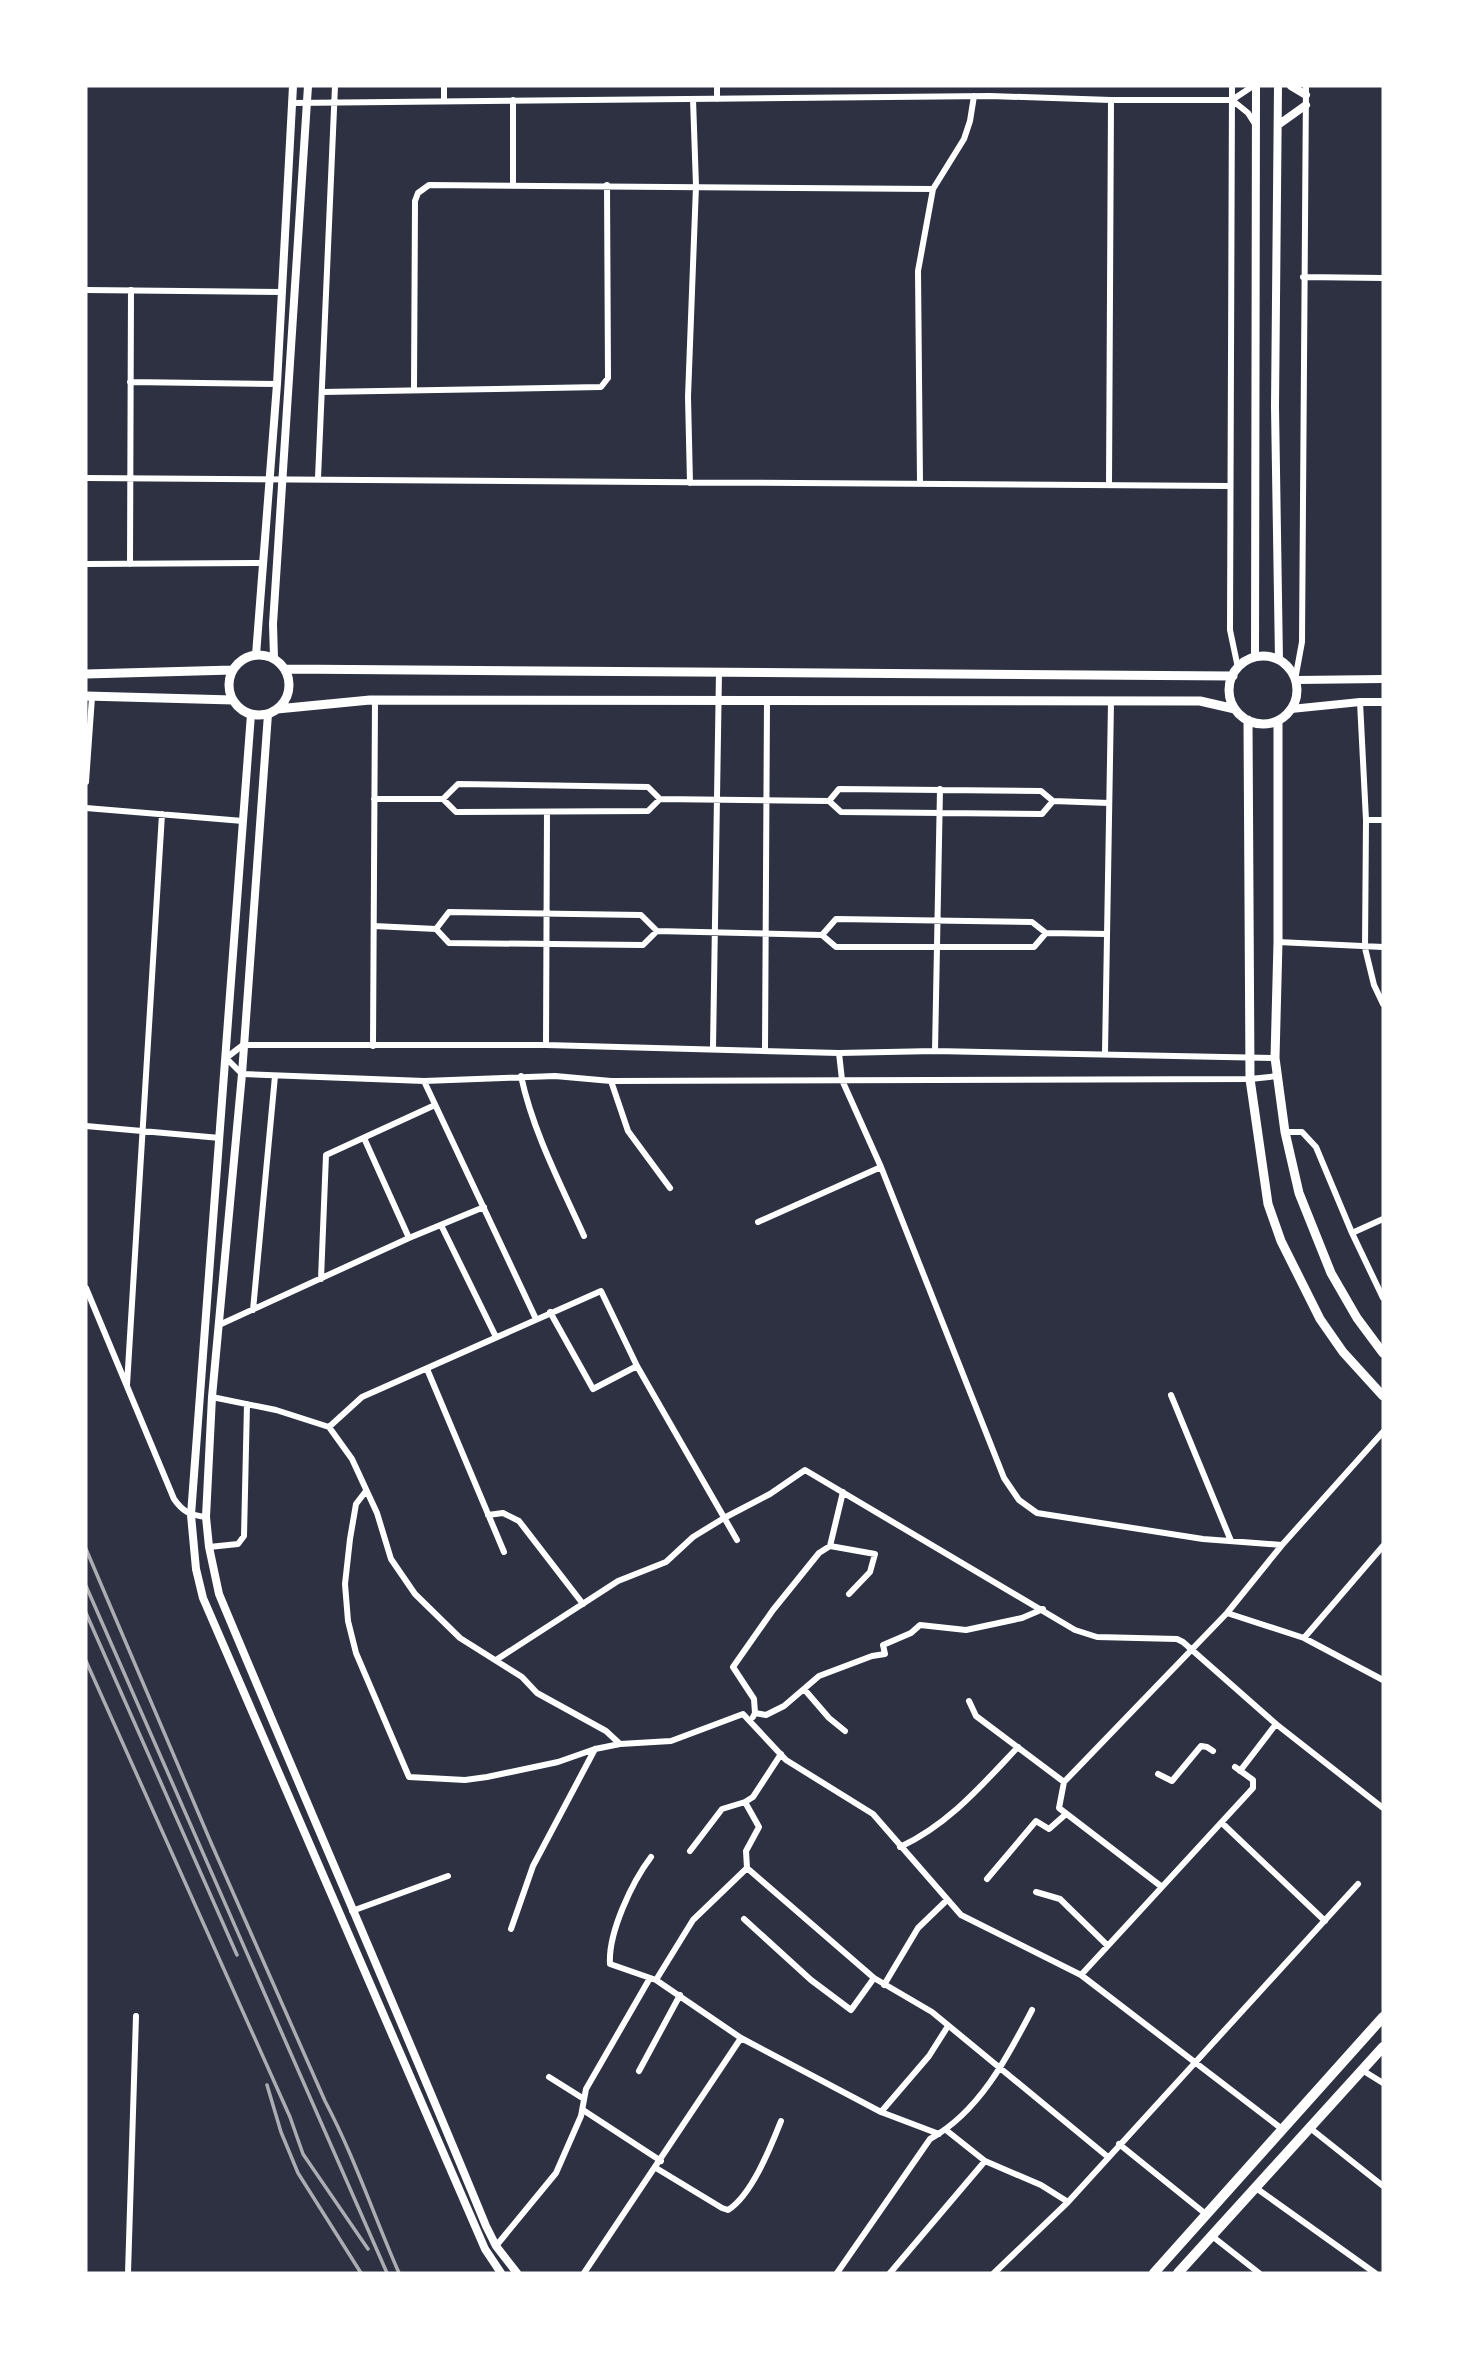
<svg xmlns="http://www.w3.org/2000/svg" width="1469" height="2359" viewBox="0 0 1469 2359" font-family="Arial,sans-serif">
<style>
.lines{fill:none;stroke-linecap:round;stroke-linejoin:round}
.minor{stroke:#fff;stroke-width:6}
.tertiary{stroke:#fff;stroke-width:8}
.secondary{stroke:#fff;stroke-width:9}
.trunk{stroke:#fff;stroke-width:10}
.rail{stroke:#abadb3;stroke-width:3.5}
</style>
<rect width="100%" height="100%" fill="#2d3142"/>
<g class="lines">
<path class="minor" d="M444,86V101
M1232,86L1230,630L1238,668
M717,99V86
M1232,100L1248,113L1255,124
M292,103L990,96L1111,100H1232L1253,86
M513,185V100
M1303,277L1383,278
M86,290L282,292
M130,382L277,384
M414,390L415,201L418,193L429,185L933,189
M322,392L601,387L608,378L607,185
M86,478L1229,486
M318,478L335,86
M690,483L688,397L696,186L693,99
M920,483L918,271L933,189L964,139L970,121L974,96
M1109,485L1111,100
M86,564L262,563
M130,564L131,290
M1295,680L1302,642L1306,86
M1360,702L1366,820L1365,948L1374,985L1383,1004
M86,782L92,697
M374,799H443L458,784L648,787L660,799L829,801L841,812L1042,814L1053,801
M443,799L456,812L648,811L660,799
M829,801L839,789L1041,791L1053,801L1109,803
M86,808L243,821
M1366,820H1383
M449,912L641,915L657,931L643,945L449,943L436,929Z
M374,926L436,929
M657,931L822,935L836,947H1034L1046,933
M822,935L836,919L1032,922L1046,933L1107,934
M1278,942L1383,947
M546,1045L547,812
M373,1046L375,700
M713,1048L719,672
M765,1050L767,701
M935,1051L940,789
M839,1053L842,1080L881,1167L1004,1478L1019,1500L1037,1513L1203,1539L1282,1545
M1105,1053L1111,702
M1275,1058L935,1051L839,1053L546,1045H243L226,1058L242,1074L424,1081L555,1076L611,1081L1250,1079L1278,1076
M521,1076C533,1132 561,1185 584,1236
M424,1081L536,1319
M611,1081L628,1131L670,1188
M86,1126L220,1138
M1285,1132H1302L1316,1147L1352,1233L1383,1298
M364,1138L409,1238
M758,1222L881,1167
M441,1225L496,1337
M1352,1233L1383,1219
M321,1279L326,1155L435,1105
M86,1288L174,1499C183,1512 190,1515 206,1517
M253,1310L275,1076
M550,1312L593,1389L637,1366
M219,1325L409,1238L484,1207
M427,1369L504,1552
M127,1385L162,814
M1171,1395L1231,1541
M212,1397L276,1410L329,1427L352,1459L377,1513L391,1559L415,1594L460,1638L522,1677L537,1693L606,1731L620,1744
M329,1427L362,1397L601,1291L637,1366L737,1540
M366,1491L356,1504L350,1539L345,1584L348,1621L356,1653L409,1777L465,1780L487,1777L558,1762L595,1749L620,1744L671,1741L743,1714L786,1760L873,1814L961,1915L1081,1975L1282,2129
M488,1515L503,1513L519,1521L583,1604
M830,1546L875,1554L870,1572L849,1594
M209,1547L238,1544L244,1536L247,1404
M1227,1613L1304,1638L1383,1680
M1304,1638L1383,1546
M496,1660L618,1581L666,1562L693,1537L724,1518L770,1494L805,1470L1075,1630L1097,1637L1177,1639L1183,1642L1276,1724L1383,1808
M804,1689L829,1718L845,1731
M969,1701L976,1716L1064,1782
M755,1713L766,1715L784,1706L819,1676L872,1656L885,1654L883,1645L911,1633L920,1625L966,1630L1022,1618L1043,1609
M753,1717L755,1713L754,1699L733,1667L773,1610L819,1553L830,1546L843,1492
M1240,1771L1276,1724
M1158,1774L1172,1781L1201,1746L1207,1747L1213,1751
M745,1802L759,1827L746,1851L747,1868L874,1978L932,2012L1108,2157
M1222,1823L1325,1921
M900,1847C949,1824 982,1785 1018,1747
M690,1851L722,1809L745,1802L753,1797L781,1754
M651,1857C632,1882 608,1933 610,1964L656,1980L741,2038L881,2112L939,2134
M987,1879L1036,1821L1049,1829L1066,1814
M1162,1887L1059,1808L1064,1782L1227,1613L1282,1545L1383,1432
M1036,1892L1060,1899L1107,1945
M352,1911L448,1876
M744,1919L811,1980L851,2010L874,1978
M511,1929L533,1866L595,1749
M1081,1975L1253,1788V1780L1235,1767
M656,1980L693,1920L747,1868
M884,1985L918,1928L947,1900
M1362,2070L1383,2083
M639,2071L680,1995
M549,2077L584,2099
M583,2110L661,2161
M881,2112L929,2056L948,2026
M1310,2128L1383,2186
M946,2130L985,2161L1041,2185L1068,2202
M1119,2144L1207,2215
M656,2168L722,2208L728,2210C752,2195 771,2146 781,2121
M1256,2188L1375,2273
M1212,2236L1259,2273
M496,2246L556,2173L581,2116L586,2089L650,1978
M128,2273L136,2016
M584,2273L741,2038
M837,2273L930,2139C979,2112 1007,2058 1032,2010
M890,2273L985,2161
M994,2273L1068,2202L1358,1884"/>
<path class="tertiary" d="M1278,86L1275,407L1279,660
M1291,86L1306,95
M1278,125L1306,105
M256,655L277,384L293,86
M1255,657L1256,86
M274,658L273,624L308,86
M1296,680L1383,679
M1291,709L1360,702H1383
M251,714L191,1515L196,1569L203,1598L485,2249L501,2273
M268,714L242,1074L212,1397L206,1517L209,1547L219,1594C307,1805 399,2014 486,2226L496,2246L517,2273"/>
<path class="secondary" d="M229 685a30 30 0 1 1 60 0a30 30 0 1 1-60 0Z
M1229 690a34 34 0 1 1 68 0a34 34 0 1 1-68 0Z
M285,669L1233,676
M86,674L233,670
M86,696L233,700
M277,709L370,700L1200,701L1235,709
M1248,720L1250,1079L1268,1204L1281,1241L1320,1319L1343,1352L1383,1396
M1278,721V942L1275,1058L1285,1132L1299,1193L1331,1273L1357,1318L1383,1353"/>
<path class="trunk" d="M1154,2273L1383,2017
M1178,2273L1383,2047"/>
<path class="rail" d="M86,1549L212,1845L325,2101C354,2156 374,2216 399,2273
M86,1586L387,2273
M86,1613L237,1955
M86,1661L290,2117L303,2154L368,2249
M267,2085L281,2132L298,2173L361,2273"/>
</g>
<rect width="1469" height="2359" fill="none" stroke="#ffffff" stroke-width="175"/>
</svg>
